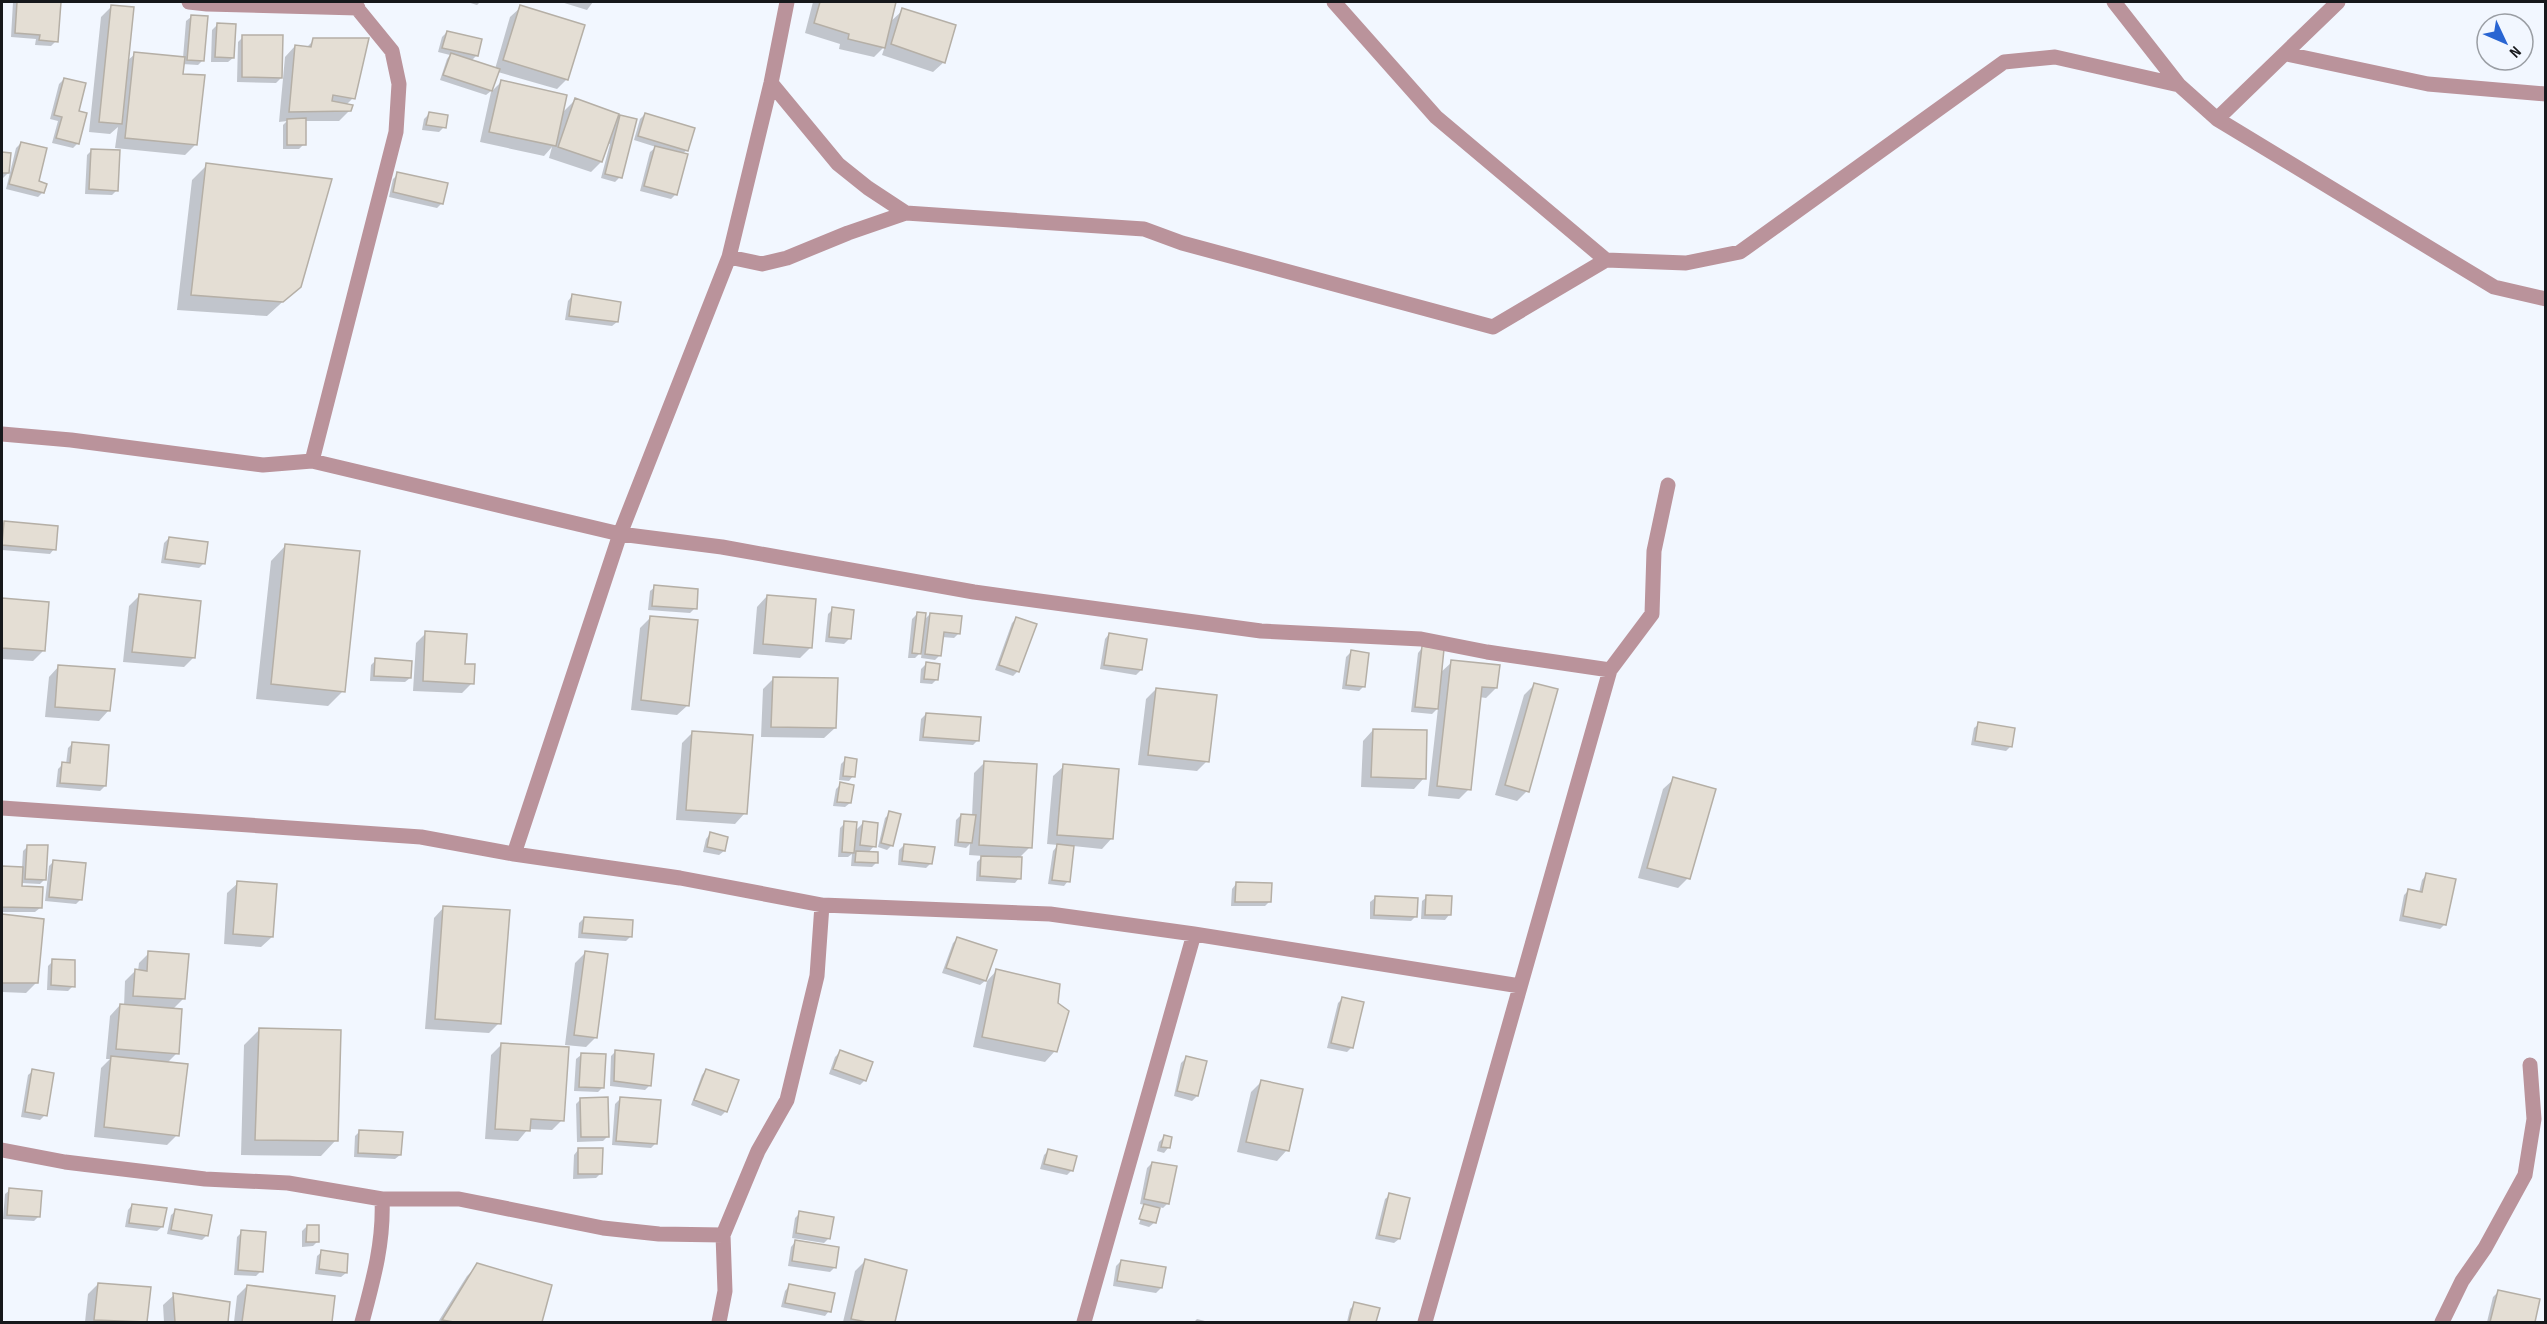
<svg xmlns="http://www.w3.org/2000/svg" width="2547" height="1324" viewBox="0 0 2547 1324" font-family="'Sofia Sans Condensed',sans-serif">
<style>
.shadow{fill:#0003}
.building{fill:#e4ded4;stroke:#b5afa6;stroke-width:1.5}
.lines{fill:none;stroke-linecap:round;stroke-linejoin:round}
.street{stroke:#ba939b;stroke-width:15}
</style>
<rect width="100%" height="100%" fill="#f2f7ff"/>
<path class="shadow" d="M13,2H60L56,41L51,46L35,45L36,39L11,37Z
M467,2H480L477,5Z
M561,2H593L587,10Z
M813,2H894L889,23L903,10L944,62L933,72L882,55L885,46L874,57L839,49L840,44L805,33Z
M111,7L127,61L135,54L183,58L186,21L191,17L203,60L198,65L182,64L181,75L195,145L185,155L115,148L118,127L110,134L89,132L101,17Z
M521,7L567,79L557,89L498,72L491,91L486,95L440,80L447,59L450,55L438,52L442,37L447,32L477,55L471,61L495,69L510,17Z
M217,25L233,58L228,62H211L212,30Z
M243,37L282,77L276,83L237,82L238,42Z
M314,40L353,98L346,105L350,110L339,121H305L304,144L299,149H283V125L287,121L279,122L285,57L295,46L306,48Z
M64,79L77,113L78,143L73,148L52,143L58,121L50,119L59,84Z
M501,82L561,114L575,100L614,122L620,116V177L615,182L601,178L610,144L607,143L601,162L591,172L549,158L552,147L544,156L480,142L491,92Z
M429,114L444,127L439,132L422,130L424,119Z
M645,114L687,150L682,154L676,194L671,199L640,191L650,152L656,147L634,140L640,119Z
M21,143L43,192L38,197L6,189L16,148Z
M92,150L117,190L112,195L85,194L87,155Z
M2,153L9,154L8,173L3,178Z
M207,165L300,286L267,316L177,310L192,180Z
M398,174L442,203L437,208L389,197L393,179Z
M572,296L617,322L612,326L565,320L568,301Z
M5,522L54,549L50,554L2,550V526Z
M169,538L204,563L199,568L161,563L164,543Z
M286,545L343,691L328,706L256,699L271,561Z
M655,587L695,608L690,613L648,610L650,591Z
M139,596L194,657L184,667L123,662L129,606Z
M767,596L811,647L800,658L753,654L757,607Z
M2,600L47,603L43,651L33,661L2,659Z
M833,609L849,639L844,644L825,642L828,614Z
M917,614L923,621L930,614L959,633L954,638L942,637L940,655L935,660L921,658L922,651L915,658H908L912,619Z
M651,617L688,705L677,715L631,710L640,628Z
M1016,619L1018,671L1013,676L995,670L1012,623Z
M426,633L463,665L472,683L462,693L413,691L416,643Z
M1109,634L1141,670L1136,675L1100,669L1105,639Z
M1422,648L1440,673L1452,662L1496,688L1486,698L1479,697L1469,789L1459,799L1428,796L1438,708L1432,714L1411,712L1418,653Z
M1351,652L1364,686L1359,691L1342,689L1346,657Z
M376,660L410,678L405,682L370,681L371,665Z
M926,664L937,679L932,684L920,683L921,669Z
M59,666L109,710L99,721L45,717L49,677Z
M773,679L835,728L824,738L761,737L763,689Z
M1535,684L1527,791L1517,801L1495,795L1524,695Z
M1156,689L1207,761L1197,771L1138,765L1146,699Z
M926,714L978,740L973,745L919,741L921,719Z
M1979,724L2011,746L2006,751L1971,745L1974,728Z
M1373,730L1424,778L1414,789L1361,787L1363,741Z
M692,733L745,813L735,824L676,820L682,743Z
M73,743L105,786L100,791L56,787L58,769L63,764H66L68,748Z
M846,759L853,776L849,781L839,780L841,764Z
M984,763L1030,847L1020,857L1019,878L1015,883L976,881L977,862L983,856L969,855L970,844L966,848L954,846L956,820L961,815L972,816L974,773Z
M1064,766L1112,838L1102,849L1073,846L1068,881L1064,886L1048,884L1053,851L1058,845L1047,844L1053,776Z
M1674,779L1688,878L1678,888L1638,878L1663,789Z
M841,784L850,803L845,807L833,806L836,789Z
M890,813L892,845L887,850L878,847L885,818Z
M845,823L855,831L863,823L874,846L868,853L877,862L872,867L851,866L852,854L848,857H838L840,828Z
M710,834L724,851L719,855L703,852L706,839Z
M904,845L931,863L926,868L898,865L899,850Z
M28,846L45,879L40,884L21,883L20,888L40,908L35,912H2V868H22L23,851Z
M54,861L81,899L76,904L45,901L49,866Z
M2426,875L2445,924L2440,929L2399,921L2404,895L2409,890L2419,893L2422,880Z
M238,883L272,937L261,947L224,944L227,893Z
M1236,884L1270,901L1265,906H1231L1232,889Z
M1427,897L1449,915L1445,920L1421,919L1422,901Z
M1375,898L1416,916L1411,921L1370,919V902Z
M444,907L499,1023L489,1033L425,1029L434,918Z
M2,915L43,921L37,982L26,993L2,992Z
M584,918L631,936L626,941L578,938L579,923Z
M958,938L985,981L980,985L942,973L953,943Z
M586,952L596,1037L586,1047L565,1045L575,963Z
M149,953L184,998L173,1009L177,1053L167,1063L177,1135L167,1145L94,1137L101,1068L110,1059H106L110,1016L120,1005L124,1006L125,981L135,971H138L139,963Z
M53,961L73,986L68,991L47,990L48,966Z
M997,970L1055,1051L1045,1062L973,1047L987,981Z
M1342,999L1352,1047L1347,1052L1327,1048L1338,1003Z
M259,1030L336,1140L321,1156L241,1155L244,1045Z
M501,1045L562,1120L552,1130L528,1129L518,1141L485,1139L491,1055Z
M616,1051L650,1085L645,1090L610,1086L611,1056Z
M840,1052L865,1080L860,1085L829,1074L835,1057Z
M581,1055L603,1087L598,1092L574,1091L576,1059Z
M1186,1058L1197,1096L1192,1101L1174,1096L1181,1063Z
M706,1070L726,1111L721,1116L691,1105L702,1075Z
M33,1071L45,1115L40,1120L21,1117L28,1075Z
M1261,1082L1287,1150L1277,1161L1237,1152L1251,1092Z
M620,1099L656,1143L651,1148L612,1145L615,1104Z
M580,1100L608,1136L603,1141L577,1142L576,1104Z
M360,1131L400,1155L395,1159L354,1157L355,1136Z
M1164,1137L1168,1148L1164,1153L1157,1151L1159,1142Z
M578,1150L601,1173L596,1178L573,1179L574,1155Z
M1049,1150L1072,1170L1067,1175L1040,1169L1044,1155Z
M1152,1163L1168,1203L1163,1208L1159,1207L1154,1223L1149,1227L1139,1224L1144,1209H1141L1145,1205L1140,1204L1147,1168Z
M10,1190L39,1216L34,1221L3,1219L5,1194Z
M1390,1195L1399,1239L1394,1243L1375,1239L1385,1199Z
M132,1205L162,1227L157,1231L125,1227L128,1210Z
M176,1211L207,1235L202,1240L167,1234L171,1215Z
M800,1213L829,1238L824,1243L792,1238L795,1218Z
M307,1226L317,1242L313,1246L302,1247V1231Z
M242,1232L261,1271L256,1276L234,1275L237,1237Z
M795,1242L835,1267L830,1272L788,1266L791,1247Z
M322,1252L346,1273L341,1277L315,1274L317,1256Z
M865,1261L906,1271L893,1322H843L855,1271Z
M1121,1261L1161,1288L1156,1293L1113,1286L1116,1266Z
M478,1265L550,1286L541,1322H438L467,1276Z
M98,1284L149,1289L146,1322H85L88,1294Z
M247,1286L334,1298L330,1322H234L237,1296Z
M789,1286L829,1311L825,1316L781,1307L785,1291Z
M2498,1292L2538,1300L2533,1322H2487L2493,1297Z
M174,1295L228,1303L226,1322H164L163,1305Z
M1355,1304L1378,1309L1375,1322H1347L1350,1309Z
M1197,1319L1209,1322H1194Z"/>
<path class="building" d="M17,2H61L58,42L39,40L40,35L15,33Z
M820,2H896L885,48L848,39L849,34L814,23Z
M111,5L134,7L122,124L99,122Z
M520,5L585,25L568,80L503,60Z
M902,8L956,25L945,63L891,44Z
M191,15L208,16L204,61L187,60Z
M217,23L236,24L234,58L215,57Z
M447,31L482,39L478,56L442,48Z
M242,35H283L282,78L242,77Z
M313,38H369L355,99L333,95L332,101L353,105L351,111L289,112L295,45L311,47Z
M134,52L185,57L183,74L205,75L197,145L125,138Z
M451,53L500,69L492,91L443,75Z
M64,78L86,83L79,111L87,113L79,144L56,138L62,117L54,115Z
M501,80L567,95L556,146L489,132Z
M575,98L619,114L602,162L558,147Z
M429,112L448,115L446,128L426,125Z
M645,113L695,128L688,151L638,136Z
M620,115L637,119L622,178L605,174Z
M306,118V145H287V119Z
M21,142L47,148L39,181L47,184L44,193L9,184Z
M655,146L688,154L677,195L644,186Z
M91,149L120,150L118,191L89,189Z
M2,152L11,153L9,173H2Z
M206,163L332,179L301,287L283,302L191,295Z
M397,172L448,183L443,204L393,192Z
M572,294L621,302L618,322L569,316Z
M4,521L58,526L56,550L2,545Z
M169,537L208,542L205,564L165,559Z
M285,544L360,551L345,692L271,684Z
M654,585L698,589L697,609L652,606Z
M139,594L201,601L195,658L132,652Z
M767,595L816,599L812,648L763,644Z
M2,598L49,602L45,651L2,648Z
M832,607L854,610L851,639L829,637Z
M917,612L926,613L921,654L912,653Z
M930,613L962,616L960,634L944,632L941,656L925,654Z
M650,616L698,620L689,706L641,700Z
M1016,617L1037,624L1019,672L999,665Z
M425,631L467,634L465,664H475L474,684L423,681Z
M1109,633L1147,639L1142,670L1104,665Z
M1422,646L1444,649L1438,709L1415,707Z
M1351,650L1369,653L1365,687L1346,685Z
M375,658L412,661L411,678L374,676Z
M1451,660L1500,665L1497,688L1482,687L1471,790L1437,786Z
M926,662L940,664L938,680L924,679Z
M58,665L115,669L110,711L55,707Z
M773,677L838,678L836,728L771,727Z
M1534,683L1558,689L1529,792L1505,785Z
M1156,688L1217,695L1209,762L1148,755Z
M926,713L981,717L979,741L923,737Z
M1978,722L2015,728L2012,747L1975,741Z
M1373,729L1427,730L1426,779L1371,777Z
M692,731L753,735L747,814L686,810Z
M72,742L109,745L106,786L60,783L62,762L70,763Z
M845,757L857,759L855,777L843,776Z
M984,761L1037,764L1032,848L979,845Z
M1063,764L1119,769L1113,839L1057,835Z
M1673,777L1716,789L1690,879L1647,868Z
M840,782L854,785L851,803L837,802Z
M889,811L901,814L893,846L881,843Z
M961,814L976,815L972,843L958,842Z
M844,821L857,822L854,853L842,852Z
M863,821L878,823L876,847L860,845Z
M710,832L728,837L725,851L707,847Z
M904,844L935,847L932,864L902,861Z
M1057,844L1074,846L1070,882L1052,880Z
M27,845H48L46,880L25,879Z
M856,851L878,852V863L855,862Z
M981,856L1022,857L1021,879L980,876Z
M53,860L86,863L82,900L49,897Z
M2,866L23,867L22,886L43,887L42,908L2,907Z
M2426,873L2456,879L2446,925L2403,916L2408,889L2422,892Z
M237,881L277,884L273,937L233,934Z
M1236,882L1272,883L1271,902H1235Z
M1426,895L1452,896L1451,915H1425Z
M1375,896L1418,898L1417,917L1374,915Z
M443,906L510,910L501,1024L435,1019Z
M2,914L44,919L38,983H2Z
M584,917L633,920L632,937L582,933Z
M957,937L997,950L986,981L946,968Z
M148,951L189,954L185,999L133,996L135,969L147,971Z
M585,951L608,954L597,1038L574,1035Z
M52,959L75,960V987L51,985Z
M996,969L1060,984L1058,1003L1069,1011L1057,1052L982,1037Z
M1342,997L1364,1002L1353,1048L1331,1043Z
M120,1004L182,1009L179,1054L116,1049Z
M259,1028L341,1030L338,1141L255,1140Z
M501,1043L569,1047L564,1121L531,1119L530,1131L495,1129Z
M615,1050L654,1054L651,1086L614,1081Z
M840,1050L873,1062L866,1081L833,1069Z
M581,1053L606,1054L604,1088L579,1087Z
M111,1056L188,1064L179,1136L104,1127Z
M1186,1056L1207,1061L1198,1096L1177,1091Z
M32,1069L54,1073L47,1116L25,1112Z
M706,1069L739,1080L727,1112L694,1100Z
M1261,1080L1303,1089L1289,1151L1246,1142Z
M608,1097L609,1137H581L580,1098Z
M620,1097L661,1100L657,1144L616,1141Z
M359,1130L403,1132L401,1155L358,1153Z
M1164,1135L1172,1137L1170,1148L1161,1147Z
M578,1148H603L602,1174H578Z
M1048,1149L1077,1156L1073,1171L1044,1164Z
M1152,1162L1177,1166L1169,1204L1144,1199Z
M9,1188L42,1191L40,1217L7,1215Z
M1389,1193L1410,1198L1400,1239L1379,1235Z
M132,1204L167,1208L163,1227L129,1223Z
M1144,1204L1160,1208L1156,1223L1139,1219Z
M175,1209L212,1215L208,1236L171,1230Z
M799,1211L834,1217L830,1239L796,1233Z
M307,1225H319V1242H306Z
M241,1230L266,1232L263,1272L238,1270Z
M795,1240L839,1247L836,1268L792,1261Z
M321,1250L348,1254L347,1273L319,1269Z
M865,1259L907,1270L895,1322H867L851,1319Z
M1121,1260L1166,1267L1162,1288L1117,1281Z
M477,1263L552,1285L542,1322H454L442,1320Z
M98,1283L151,1287L147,1322L94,1320Z
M789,1284L835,1293L831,1312L785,1303Z
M247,1285L335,1296L332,1322H242Z
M2498,1290L2540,1299L2535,1322H2490Z
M173,1293L230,1302L228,1322H175Z
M1354,1302L1380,1308L1376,1322H1349Z"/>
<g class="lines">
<path class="street" d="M189,2L207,4L358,8
M1334,2L1436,117L1606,260
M2114,2L2179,85L2217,119L2494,287L2546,299
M2287,54L2428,84L2546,94
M771,83L838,164L868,188L906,213
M2217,119L2338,2
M729,257L762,264L787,258L848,233L906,213L1144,229L1182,243L1493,327L1606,260L1686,263L1740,252L2004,62L2055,57L2179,85
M2,434L71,440L263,465L312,461L620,534L722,547L974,592L1261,631L1421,639L1487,652L1610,670
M312,461L396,132L399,84L392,51L352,2
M2,808L421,837L514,854L680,878L822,905L1050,914L1194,934L1520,986
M514,854L620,534L729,257L771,83L787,2
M2,1150L65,1162L205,1179L288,1183L382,1199H459L603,1228L659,1234L723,1235
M362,1322C373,1281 384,1242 382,1199
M719,1322L725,1291L723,1235L758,1151L787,1100L817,976L822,905
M1084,1322L1194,934
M1425,1322L1610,670L1652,614L1654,551L1668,485
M2442,1322L2462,1281L2485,1248L2525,1175L2534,1119L2530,1065"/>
</g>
<rect width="2547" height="1324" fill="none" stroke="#16181b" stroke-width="6"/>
<g transform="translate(2505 42) rotate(134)"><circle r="28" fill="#f2f7ff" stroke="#9a9ea4" stroke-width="1.5"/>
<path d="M0-4.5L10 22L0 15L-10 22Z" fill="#2965d2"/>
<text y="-9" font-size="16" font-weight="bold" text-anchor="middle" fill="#16181b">N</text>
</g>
</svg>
